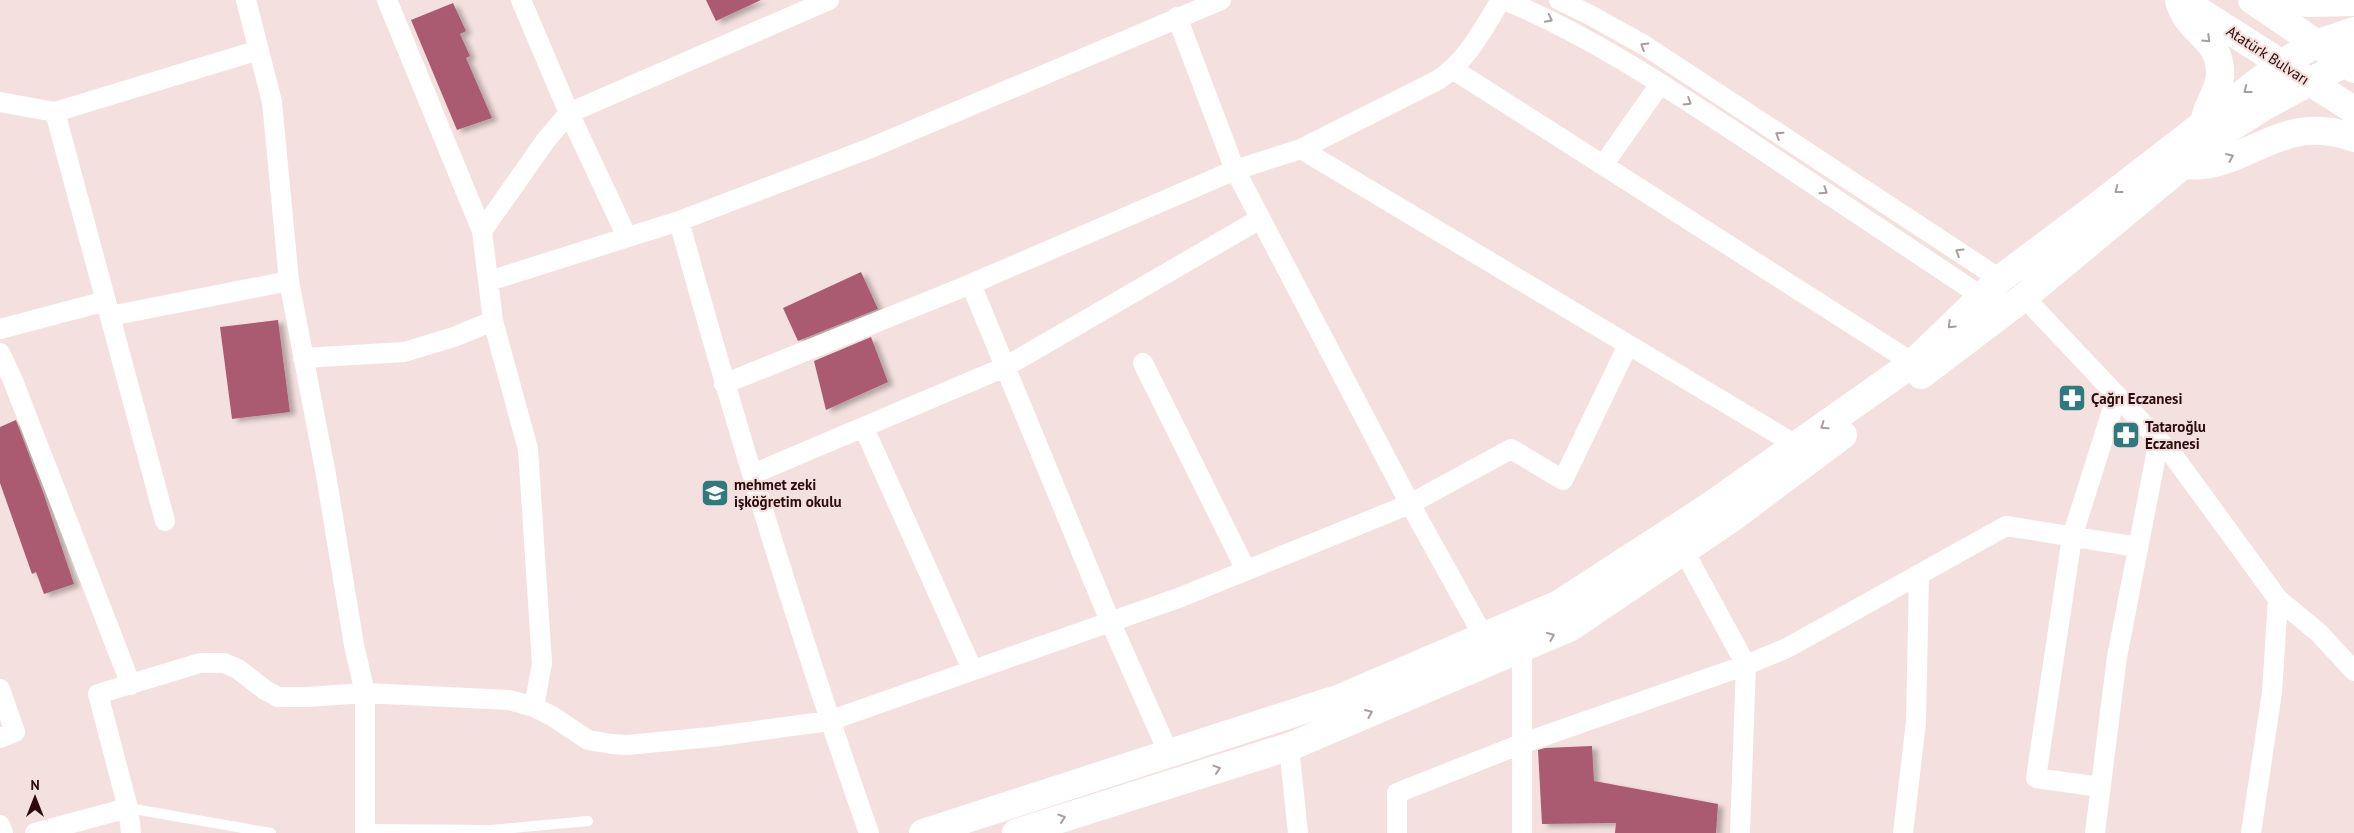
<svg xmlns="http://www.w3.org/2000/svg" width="2354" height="833" viewBox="0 0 2354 833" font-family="'PT Sans',sans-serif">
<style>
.building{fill:#aa5a71;filter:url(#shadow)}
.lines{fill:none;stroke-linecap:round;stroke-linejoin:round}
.service{stroke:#fff;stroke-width:10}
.minor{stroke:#fff;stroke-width:20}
.secondary{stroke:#fff;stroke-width:28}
.primary{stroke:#fff;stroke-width:28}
.oneway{stroke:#aa9d9d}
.labels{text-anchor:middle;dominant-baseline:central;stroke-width:4.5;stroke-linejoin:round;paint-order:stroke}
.street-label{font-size:15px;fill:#2b0b0b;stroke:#f4e1df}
.poi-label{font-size:15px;font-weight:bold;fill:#2b0b0b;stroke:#f4e1df;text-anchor:start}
</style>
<defs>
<filter id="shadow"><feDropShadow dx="5.5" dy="3" stdDeviation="2.5" flood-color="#0004"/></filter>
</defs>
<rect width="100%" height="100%" fill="#f4e1df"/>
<path class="building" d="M706,0H761L716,21Z
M453,3L466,31L460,34L470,56L466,58L492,118L457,130L411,20Z
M861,272L878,309L798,341L783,308Z
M278,320L290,412L232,419L220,327Z
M871,337L888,382L826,410L814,361Z
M16,420L43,492L74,584L44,594L36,572L32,574L0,483V427Z
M1592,746L1594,781L1718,804L1716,833H1615L1616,823L1542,824L1538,750L1545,748Z"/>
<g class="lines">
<path class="service" d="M128,808L271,833
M365,829L491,830L588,821"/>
<path class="minor" d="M246,0L272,102L289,281L326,475L354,645L365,693V833
M387,0L482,231
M521,0L569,113L627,237
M1504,0C1592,36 1671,90 1750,142C1827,193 1904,244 1981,296
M1559,0L1590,15L1644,45L2000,279
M1177,17L1235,170L1410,504L1484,637
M1454,70L1913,363
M0,102L55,112L259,50
M55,112L165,521
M1301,149L1796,445
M1604,164L1660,84
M679,221C736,427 798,632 869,833
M489,281L679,221L868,149L1221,0
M971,284L1110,621L1169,754
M2024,297L2172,454L2278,599L2319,633L2354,671
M110,316L289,281
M0,329L106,301
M0,353L12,378L131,685
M303,358L404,352L454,337L493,321
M1143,363L1246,570
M724,384L971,284L1235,170L1301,149L1438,80C1468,60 1482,30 1501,0
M864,428L972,669
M753,474L1005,367L1260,219
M1684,551L1746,665L1740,833
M1522,648V833
M0,689L15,732L0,738
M534,707L542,663L528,449L493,321L482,231L546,140L569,113L829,0
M1289,747L1298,833
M2100,787L2036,778L2072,537L2117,395
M0,825L3,833
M35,833L128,808
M131,833L128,808L98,694L200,663H224L238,669L265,690L278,697H307L365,693L509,700L534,707L552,716L588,740L612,744L627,745L711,737L829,721L1181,597L1410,504L1511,449L1563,480L1628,345
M1397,833V793L1521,744L1746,665L1787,648L2006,526L2138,547
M1903,833L1916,722L1919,574
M2095,833L2117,657L2159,440
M2251,833L2272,692L2278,599"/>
<path class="secondary" d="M2179,0C2187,34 2222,36 2220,76C2219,92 2206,105 2204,124
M2254,0L2312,3L2354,2
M2183,165C2246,172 2279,110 2354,138
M1921,375L2024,297L2183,165L2227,130L2265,106L2354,58
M923,833L1340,698L1559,604L1707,508L1913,363L2000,279L2087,214L2282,63L2316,44L2354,31
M1016,833L1294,745L1571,627L1732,518L1843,435"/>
<path class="primary" d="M2182,0L2354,110
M2252,0L2354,69"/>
</g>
<defs><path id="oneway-chevron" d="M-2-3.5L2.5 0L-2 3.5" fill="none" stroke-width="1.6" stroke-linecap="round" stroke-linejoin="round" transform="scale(1.25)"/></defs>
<g class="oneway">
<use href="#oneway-chevron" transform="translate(1549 19) rotate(27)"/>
<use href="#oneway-chevron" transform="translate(2207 39) rotate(44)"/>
<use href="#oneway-chevron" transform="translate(1644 46) rotate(-148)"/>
<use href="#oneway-chevron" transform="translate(2247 90) rotate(142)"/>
<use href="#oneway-chevron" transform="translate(1688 102) rotate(32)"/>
<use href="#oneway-chevron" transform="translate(1779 135) rotate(-147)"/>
<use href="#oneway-chevron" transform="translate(2230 157) rotate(-23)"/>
<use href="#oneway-chevron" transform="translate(2118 190) rotate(142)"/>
<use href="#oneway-chevron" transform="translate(1824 191) rotate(33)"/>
<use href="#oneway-chevron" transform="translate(1959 252) rotate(-148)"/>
<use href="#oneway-chevron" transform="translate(1951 325) rotate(136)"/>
<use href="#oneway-chevron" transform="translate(1824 426) rotate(145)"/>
<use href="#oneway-chevron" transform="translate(1551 636) rotate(-23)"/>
<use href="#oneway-chevron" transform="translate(1369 713) rotate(-23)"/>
<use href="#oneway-chevron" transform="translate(1217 769) rotate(-18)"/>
<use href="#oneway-chevron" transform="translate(1062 818) rotate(-18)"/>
</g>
<defs>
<g id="pharmacy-square" transform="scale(1.4375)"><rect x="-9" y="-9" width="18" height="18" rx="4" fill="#30797f" stroke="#f4e1df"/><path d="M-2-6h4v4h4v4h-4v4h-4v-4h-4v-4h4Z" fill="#fff"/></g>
<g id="school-square" transform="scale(1.4375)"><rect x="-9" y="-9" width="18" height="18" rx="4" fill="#30797f" stroke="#f4e1df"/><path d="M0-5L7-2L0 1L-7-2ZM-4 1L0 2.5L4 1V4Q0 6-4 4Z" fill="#fff"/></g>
</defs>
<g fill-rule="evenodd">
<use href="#pharmacy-square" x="2072" y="398"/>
<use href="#pharmacy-square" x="2126" y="435"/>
<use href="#school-square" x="715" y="493"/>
</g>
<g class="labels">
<g class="street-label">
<text transform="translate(2268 55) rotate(33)">Atatürk Bulvarı</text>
</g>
<g class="poi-label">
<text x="2091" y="398">Çağrı Eczanesi</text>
<text x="2145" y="426">Tataroğlu<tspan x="2145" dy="17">Eczanesi</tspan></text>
<text x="734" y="484">mehmet zeki<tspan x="734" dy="17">işköğretim okulu</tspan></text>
</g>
</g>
<g transform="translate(35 798)" stroke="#f4e1df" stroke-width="4" paint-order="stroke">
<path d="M0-4L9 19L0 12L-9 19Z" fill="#2b0b0b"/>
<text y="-8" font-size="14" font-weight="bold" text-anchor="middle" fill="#2b0b0b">N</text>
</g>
</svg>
